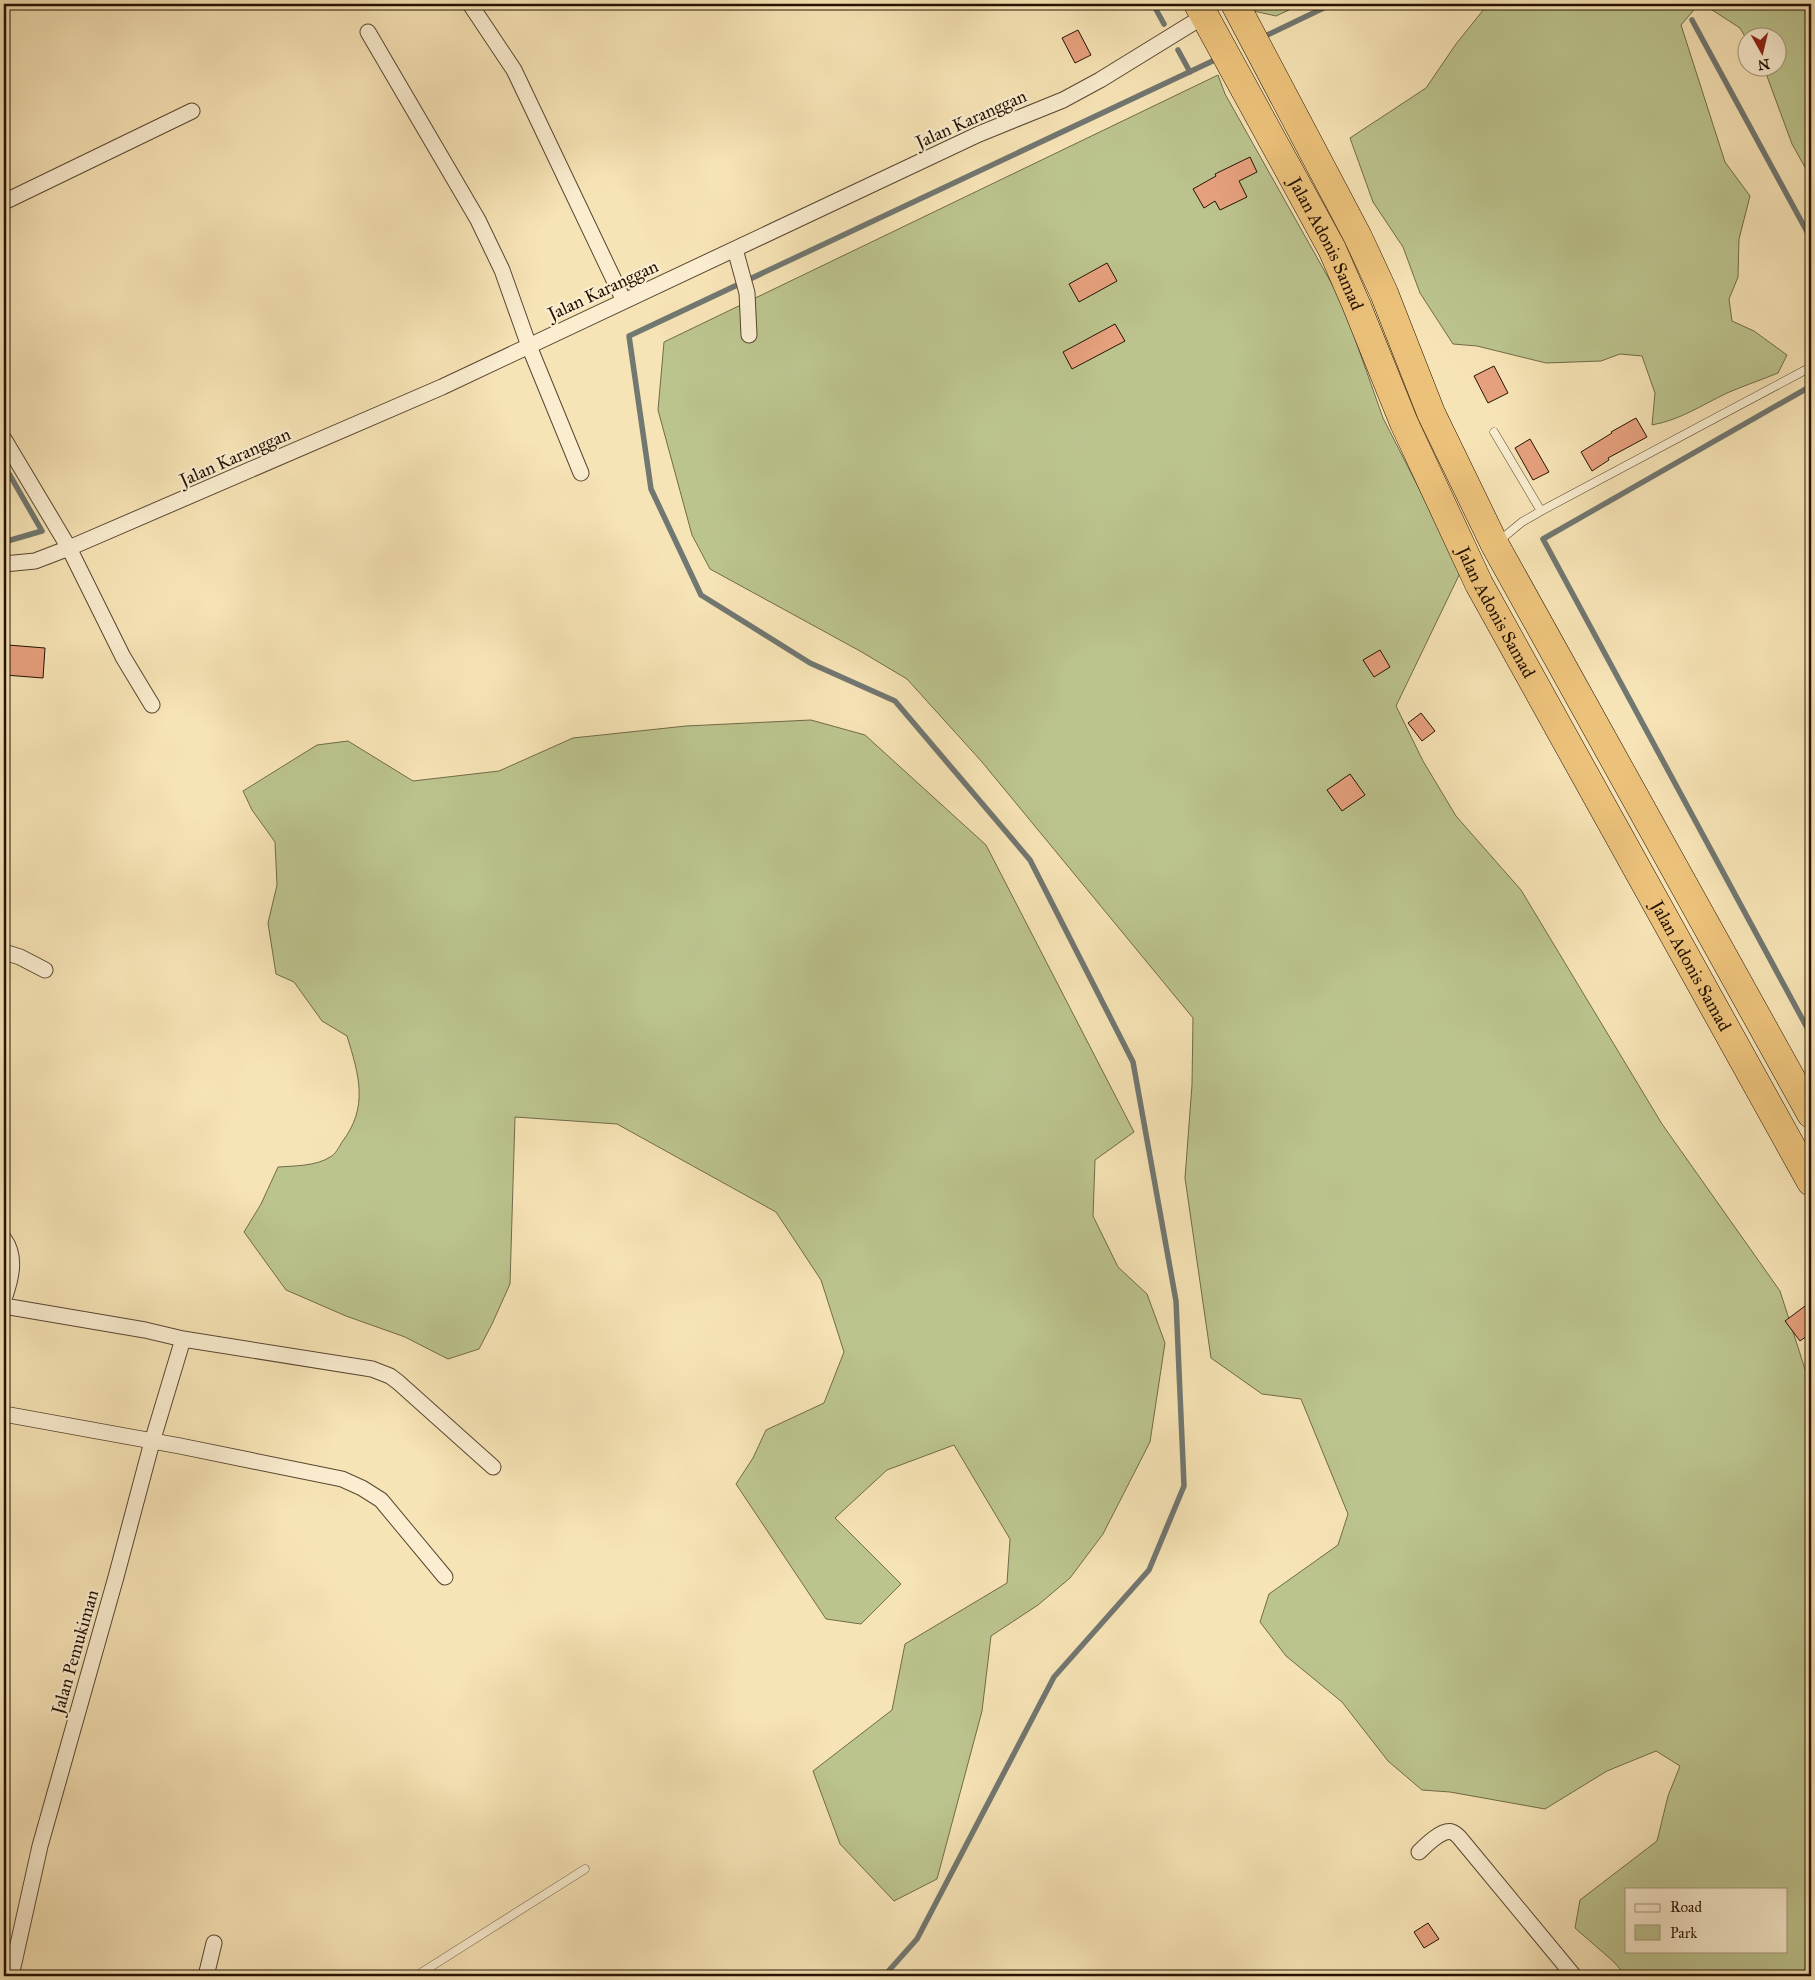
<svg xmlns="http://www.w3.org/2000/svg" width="1815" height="1980" viewBox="0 0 1815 1980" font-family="'IM FELL Great Primer',serif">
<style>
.green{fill:#bcc48e;stroke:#706b48;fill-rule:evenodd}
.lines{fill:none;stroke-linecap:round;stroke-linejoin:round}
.stream{stroke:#717771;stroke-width:5.5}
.building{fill:#e7a17e;stroke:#241203}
.lane-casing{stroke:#594630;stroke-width:9}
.street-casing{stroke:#594630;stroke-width:17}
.highway-casing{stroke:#241203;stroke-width:29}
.lane{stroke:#faedd0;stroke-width:8}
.street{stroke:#faedd0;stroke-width:15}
.highway{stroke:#ecc27b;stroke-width:28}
.labels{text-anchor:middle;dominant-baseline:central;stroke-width:4.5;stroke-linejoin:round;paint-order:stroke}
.street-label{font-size:18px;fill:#241203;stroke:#faedd0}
</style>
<rect width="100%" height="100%" fill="#f7e4b6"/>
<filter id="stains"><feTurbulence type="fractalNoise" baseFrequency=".004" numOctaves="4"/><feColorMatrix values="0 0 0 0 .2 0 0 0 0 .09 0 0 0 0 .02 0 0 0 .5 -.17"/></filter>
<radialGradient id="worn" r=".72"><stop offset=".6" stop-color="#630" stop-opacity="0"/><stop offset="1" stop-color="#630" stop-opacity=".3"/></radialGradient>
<path class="green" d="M1247,4H1291L1289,10L1276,16L1249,10Z
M1488,4H1699L1681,25L1725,162L1750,196L1739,239L1738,277L1729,299L1732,321L1754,331L1787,355L1778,373C1761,380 1743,386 1727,393C1702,405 1680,420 1652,425L1655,393L1642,356L1620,354L1601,361L1546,363L1477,346L1453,344L1420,293L1403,247L1373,202L1350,138L1426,88L1456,44Z
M1703,4H1811V178L1792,144L1764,68H1778V38H1748L1747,40L1740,28Z
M1218,75L1225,94L1342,302L1383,418L1461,571L1396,706L1423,761L1456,816L1521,890L1662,1124L1780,1291L1811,1388V1976H1626L1614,1962L1575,1928L1580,1900L1657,1841L1668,1796L1680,1766L1656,1751L1607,1771L1545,1809L1450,1792L1422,1790L1388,1761L1342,1702L1286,1656L1260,1622L1269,1594L1338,1545L1348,1514L1301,1399L1262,1394L1211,1358L1185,1178L1192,1085L1193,1018L982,762L907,679L860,651L710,569L692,535L658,410L664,342ZM1626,1889H1786V1951H1626Z
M811,720L865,735L986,845L1134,1132L1095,1160L1093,1216L1118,1267L1147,1294L1165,1343L1150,1442L1103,1534L1070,1578L1038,1605L991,1636L982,1711L937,1879L894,1901L840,1844L813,1771L892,1710L905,1644L1007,1583L1010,1539L954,1445L887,1470L835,1518L901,1584L861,1624L826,1619L736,1484L753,1458L766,1430L824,1403L844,1352L821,1280L776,1212L617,1124L515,1117L510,1284L492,1324L479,1349L448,1359L405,1337L346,1316L286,1290L244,1232L261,1204L278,1167C293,1166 317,1166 330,1157C335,1155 339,1147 342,1142C369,1107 359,1075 347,1036L322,1021L294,982L276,974L268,923L277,885L275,842L252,810L243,791L317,745L348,741L413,781L499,771L573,738L686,726Z"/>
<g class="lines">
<path class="stream" d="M1153,4L1164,24
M1692,20L1811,239
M1261,38L1332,4
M1178,50L1190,72
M1811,386L1543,539L1811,1035
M4,465L42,531L4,542
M884,1976L917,1939L1054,1677L1149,1570L1184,1486L1176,1301L1133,1062L1030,860L895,701L810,663L701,595L651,489L629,336L1219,58"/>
</g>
<path class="building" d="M1078,30L1091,55L1075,63L1062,38Z
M1250,157L1257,172L1239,181L1247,197L1220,210L1215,201L1204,208L1193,189L1216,176L1215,174Z
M1107,263L1117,281L1079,302L1069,284Z
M1115,324L1125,341L1072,369L1063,352Z
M1494,366L1508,393L1488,403L1474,376Z
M1636,418L1647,437L1608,458L1609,460L1592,471L1581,452L1612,433L1611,432Z
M1530,439L1549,472L1533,480L1515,448Z
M8,645L45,648L43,678L5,675Z
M1380,650L1390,667L1374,677L1363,660Z
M1421,713L1435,731L1422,741L1408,723Z
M1350,774L1365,795L1342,811L1327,790Z
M1805,1306L1811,1315V1333L1800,1341L1785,1321Z
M1428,1923L1439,1939L1424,1948L1414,1932Z"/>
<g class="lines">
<g class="lane-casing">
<path id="lane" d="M1494,432L1541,511
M1499,541L1522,522L1541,511L1811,367
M416,1976L585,1869"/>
</g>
<g class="street-casing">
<path id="street" d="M470,4L514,70L624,301
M368,32L478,220L502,270L529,346L581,473
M4,202L192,111
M735,249L747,293L749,335
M4,439L69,548L123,657L152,705
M4,564L35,561L69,548L442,387L979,134L1063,100L1100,80L1204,16
M4,952L20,957L45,970
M4,1239C17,1257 11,1279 4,1299
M4,1306L145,1330L183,1339L372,1369L390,1376L398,1382L493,1467
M4,1414L180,1446L342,1479L362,1488L381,1500L445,1577
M1419,1852C1425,1846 1443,1828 1452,1832C1455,1833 1457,1835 1459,1837L1574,1976
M11,1976L40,1846L116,1577L152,1442L183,1339
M206,1976L214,1943"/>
</g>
<g class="highway-casing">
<g id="highway">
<path id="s1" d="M1198,4L1332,249L1356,304L1404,423L1479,584L1811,1182"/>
<path d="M1235,4L1358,237L1384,293L1431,413L1495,545L1811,1114"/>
</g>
</g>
<use href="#lane" class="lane"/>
<use href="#street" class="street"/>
<use href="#highway" class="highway"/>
</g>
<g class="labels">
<g class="street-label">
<text transform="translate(971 119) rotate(-24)">Jalan Karanggan</text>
<text stroke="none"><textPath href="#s1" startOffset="272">Jalan Adonis Samad</textPath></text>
<text transform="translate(603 290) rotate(-25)">Jalan Karanggan</text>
<text transform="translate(235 457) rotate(-24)">Jalan Karanggan</text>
<text stroke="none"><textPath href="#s1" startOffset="678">Jalan Adonis Samad</textPath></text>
<text stroke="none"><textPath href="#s1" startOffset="1082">Jalan Adonis Samad</textPath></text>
<text transform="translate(75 1652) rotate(-74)">Jalan Pemukiman</text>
</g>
</g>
<rect width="1815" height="1980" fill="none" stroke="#f7e4b6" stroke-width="20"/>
<rect x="5" y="5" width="1805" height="1970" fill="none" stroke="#241203" stroke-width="2.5"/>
<rect x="10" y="10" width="1795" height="1960" fill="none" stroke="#241203"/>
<rect x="1625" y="1888" width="162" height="65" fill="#faedd0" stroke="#a4957e"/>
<rect x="1635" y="1904" width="25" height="8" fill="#faedd0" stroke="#a4957e"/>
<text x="1670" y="1912" font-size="15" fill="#241203">Road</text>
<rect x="1635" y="1925" width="25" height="15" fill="#bcc48e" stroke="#a4957e"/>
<text x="1670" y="1938" font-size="15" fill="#241203">Park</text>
<g transform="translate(1762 52) rotate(172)"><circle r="24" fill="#faedd0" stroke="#a4957e"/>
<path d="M0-4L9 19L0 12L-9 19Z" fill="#8f2418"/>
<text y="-8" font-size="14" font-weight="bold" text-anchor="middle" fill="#241203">N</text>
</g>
<rect width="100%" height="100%" filter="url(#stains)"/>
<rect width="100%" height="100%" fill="url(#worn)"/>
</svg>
